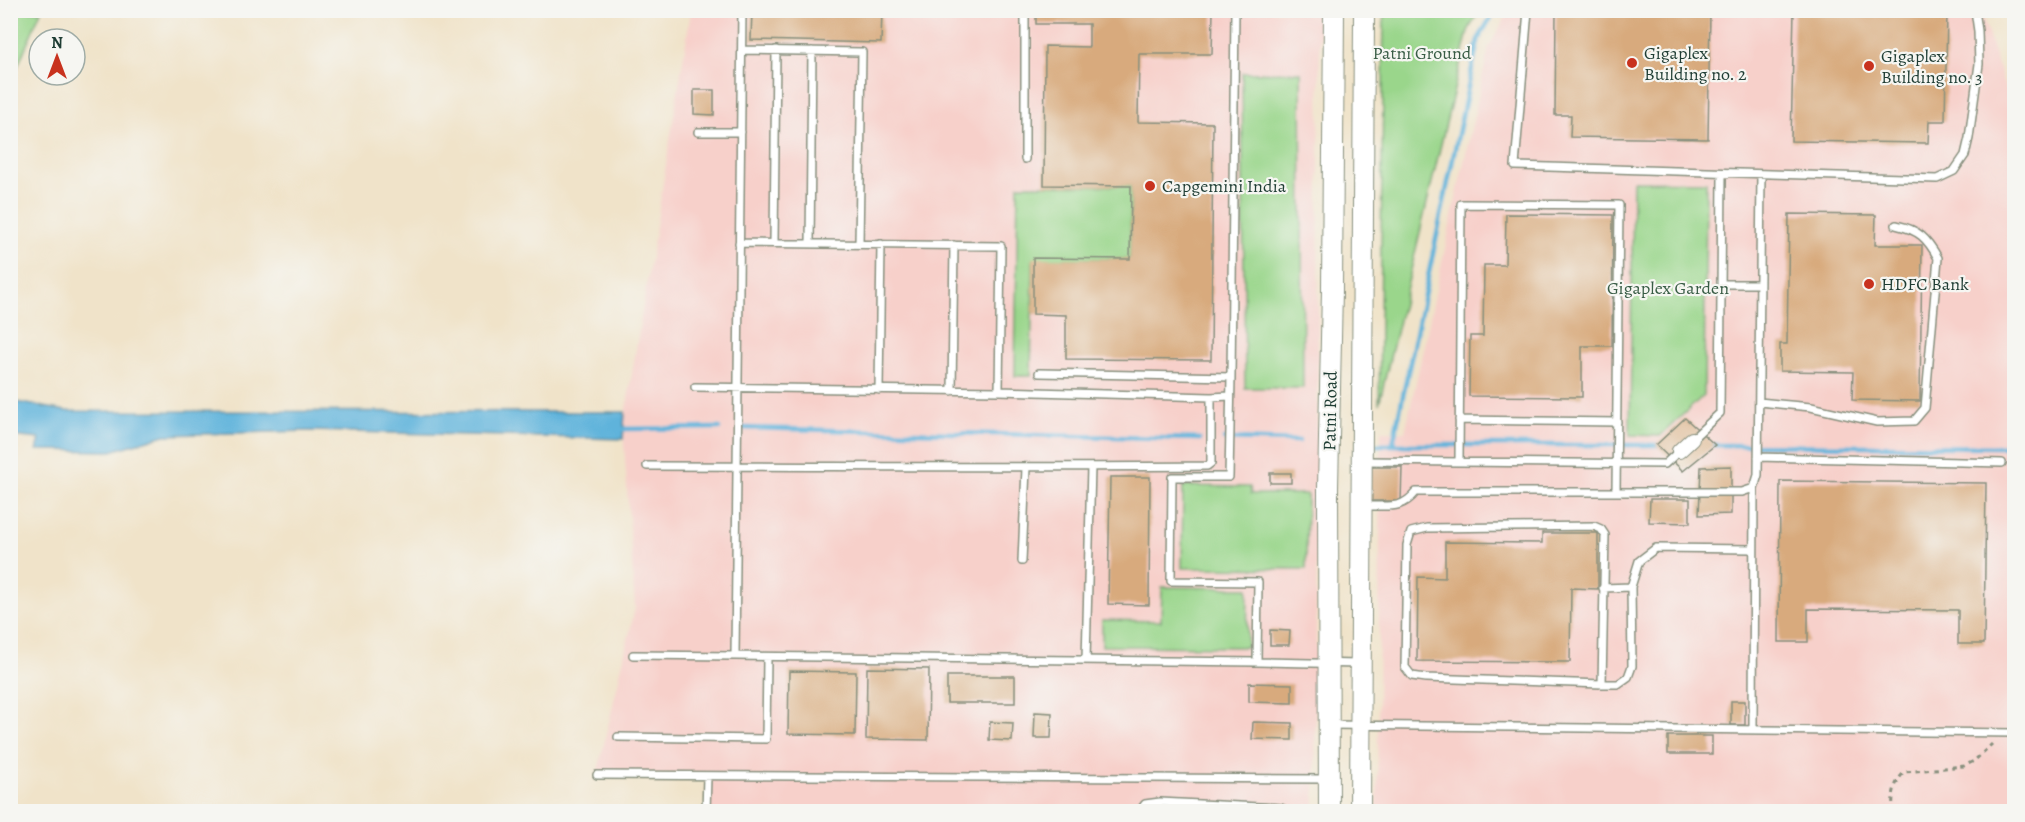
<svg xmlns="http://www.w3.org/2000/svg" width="2025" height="822" viewBox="0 0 2025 822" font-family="Alegreya,serif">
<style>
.built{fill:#f7d0ca}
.green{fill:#9ad68b;stroke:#5c8a60;stroke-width:1.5}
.water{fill:#5fb3db;stroke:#3f7888;stroke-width:1.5}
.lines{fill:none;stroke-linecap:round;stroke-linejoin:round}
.stream{stroke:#5fb3db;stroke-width:4.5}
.building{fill:#d8aa7d}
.lane-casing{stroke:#88907e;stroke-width:10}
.street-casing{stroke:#88907e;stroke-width:16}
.secondary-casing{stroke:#88907e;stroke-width:22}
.path{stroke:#88907e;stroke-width:3;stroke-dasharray:4.5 4.5;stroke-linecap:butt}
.lane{stroke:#fff;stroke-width:7}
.street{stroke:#fff;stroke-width:14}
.secondary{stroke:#fff;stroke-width:20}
.poi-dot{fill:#c8321e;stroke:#f6f6f2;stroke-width:2}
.labels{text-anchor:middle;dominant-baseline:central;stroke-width:4.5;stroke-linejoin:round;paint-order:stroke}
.park-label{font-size:18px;fill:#385c45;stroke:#f6f6f2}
.poi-label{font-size:18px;fill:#1f3d34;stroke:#f6f6f2;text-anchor:start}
.street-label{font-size:18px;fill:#1f3d34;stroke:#f6f6f2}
</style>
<rect width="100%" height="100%" fill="#f6f6f2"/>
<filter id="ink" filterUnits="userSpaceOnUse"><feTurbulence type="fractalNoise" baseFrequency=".0167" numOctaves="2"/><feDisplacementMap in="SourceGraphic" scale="12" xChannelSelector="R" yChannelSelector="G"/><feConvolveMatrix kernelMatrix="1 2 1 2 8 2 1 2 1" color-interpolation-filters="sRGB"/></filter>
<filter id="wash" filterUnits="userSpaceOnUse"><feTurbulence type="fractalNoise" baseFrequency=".008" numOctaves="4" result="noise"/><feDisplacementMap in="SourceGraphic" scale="24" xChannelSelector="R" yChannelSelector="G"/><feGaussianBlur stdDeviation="1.35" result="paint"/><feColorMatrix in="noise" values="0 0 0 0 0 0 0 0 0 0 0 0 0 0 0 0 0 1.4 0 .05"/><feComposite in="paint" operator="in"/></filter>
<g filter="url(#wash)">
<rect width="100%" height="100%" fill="#f0e3c9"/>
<path class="built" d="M691,11H1320L1315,811H706L707,777L597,775L635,608L623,429Z
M1509,11H1981L2014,116V811L1377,812L1381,431L1405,432L1489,47Z"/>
<path class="green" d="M11,10L41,11L11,82L10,11Z
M1384,11H1479L1468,31L1379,404Z
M1301,72L1303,388H1245L1242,73Z
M1633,181L1706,182L1704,395L1660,436L1630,435Z
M1018,185L1131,186L1130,259H1033L1031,376H1015Z
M1183,486L1250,487L1251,494H1307L1306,569L1182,568Z
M1162,587L1248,588L1247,647L1102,646V620L1161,621Z"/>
<path class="water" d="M11,401L66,411L625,412L623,439L310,431L165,435L111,451L37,450L40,439L11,436Z"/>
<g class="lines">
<path class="stream" d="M743,428L1200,439
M619,429L719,428
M1224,439L1299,441
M1393,443L1478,40L1495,10
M1376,445H1661
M1711,445L2014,447"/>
</g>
<g id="blocks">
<path class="building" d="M752,10H882L881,43L751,40Z
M1036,10H1213L1212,54H1139L1138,122L1213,123L1211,360L1066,359V315L1033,314V258L1130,259L1131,186L1044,185L1045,46L1089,47V24H1036Z
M1556,10H1710L1708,139L1570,137L1571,115H1555Z
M1794,10H1947L1945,121H1929L1928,143L1791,141Z
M694,90H714V115L694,114Z
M1506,214L1613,215L1612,346H1582V397L1469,396L1470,336H1483L1484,265H1505Z
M1789,214L1876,215L1875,245H1922L1920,401L1852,400L1853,372L1780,371V344H1787Z
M1685,418L1715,445L1683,471L1656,445Z
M1731,466V514L1699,515L1701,467Z
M1370,467H1402L1401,501H1369Z
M1270,473H1291V483H1270Z
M1110,477H1150L1149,605L1108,604Z
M1780,481L1986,483L1984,644H1958V610L1808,609V642H1779Z
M1650,499H1690V523L1649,522Z
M1542,533H1598V589L1571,588L1570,662L1417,661L1418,577L1445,578V542L1542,543Z
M1270,630L1290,631L1289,645H1270Z
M867,668L929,669L928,740L866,739Z
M789,671L856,672L855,735L788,734Z
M947,676H1015V703H947Z
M1249,683L1292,684V703L1249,702Z
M1731,701H1745V725H1731Z
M1035,712L1052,713L1051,738H1034Z
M990,722L1013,723L1012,741L989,740Z
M1253,722L1292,723V740L1252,739Z
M1668,736H1712V754H1668Z"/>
</g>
</g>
<g filter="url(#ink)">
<use href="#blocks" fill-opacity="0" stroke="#88907e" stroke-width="1.5"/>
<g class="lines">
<g class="lane-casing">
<path id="lane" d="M742,10L735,656L1257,662
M1528,10L1515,166L1937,179L1954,171L1965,155L1969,138L1979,64L1978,31L1975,10
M742,50L862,52L859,244
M698,132H741
M1025,159V10
M774,243L776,50
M810,244L812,51
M1721,284H1760
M1039,373L1231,377L1235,10
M1231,377L1229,477H1172L1171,581L1258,582L1257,662L1359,664
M695,387L999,391L1001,246L739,243
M879,390L881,244
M952,391L954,245
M1211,397L1230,396
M1759,402L1811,407L1877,422L1914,421L1925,408L1938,258C1927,238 1919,230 1896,225
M1459,420L1617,422
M1692,439L1720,413L1722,174
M1758,457L2002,463
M1365,461L1665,464L1679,451
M1459,461L1461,204L1619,205L1616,492
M647,466C834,466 1020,468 1207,466L1211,463V397L999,391
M1364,506C1387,505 1401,511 1416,492H1742L1754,488L1758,475L1761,174
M1022,561L1026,468
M1603,588L1631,587
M633,655L735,656
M1086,660L1091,467
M1602,684L1605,535L1601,529L1594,526L1427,528L1411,532L1407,545L1405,667L1412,676L1426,678L1602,684H1618L1628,677L1632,666L1631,587L1639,561L1656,548L1753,549
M1330,725L2014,733
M1753,729L1754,488
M618,737L766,739L767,657
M597,775L1327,779
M706,812L707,776
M1139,812L1145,804L1160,802L1281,808L1290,812"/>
</g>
<g class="street-casing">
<path id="street" d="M1679,451L1692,439"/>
</g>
<g class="secondary-casing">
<path id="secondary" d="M1329,812L1328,488L1332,289L1334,10
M1360,812L1364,10"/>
</g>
<path class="path" d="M1893,812C1892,797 1893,782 1905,772L1964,766L1974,761L1992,744"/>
<use href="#lane" class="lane"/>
<use href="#street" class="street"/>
<use href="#secondary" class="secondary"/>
</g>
</g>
<g class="poi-dot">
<circle cx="1632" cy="63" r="6"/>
<circle cx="1869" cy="66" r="6"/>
<circle cx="1150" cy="186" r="6"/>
<circle cx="1869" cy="284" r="6"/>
</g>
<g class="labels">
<g class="park-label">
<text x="1422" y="53">Patni Ground</text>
<text x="1668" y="288">Gigaplex Garden</text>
</g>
<g class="poi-label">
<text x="1644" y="53">Gigaplex<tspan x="1644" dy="21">Building no. 2</tspan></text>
<text x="1881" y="56">Gigaplex<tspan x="1881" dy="21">Building no. 3</tspan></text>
<text x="1162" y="186">Capgemini India</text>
<text x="1881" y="284">HDFC Bank</text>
</g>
<g class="street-label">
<text transform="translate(1330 411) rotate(-89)">Patni Road</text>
</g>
</g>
<rect width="2025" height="822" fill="none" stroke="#f6f6f2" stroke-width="36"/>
<g transform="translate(57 57)"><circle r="28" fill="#f6f6f2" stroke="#a0aca6" stroke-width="1.5"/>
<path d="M0-4.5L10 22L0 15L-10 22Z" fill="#c8321e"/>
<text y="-9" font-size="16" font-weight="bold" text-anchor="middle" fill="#1f3d34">N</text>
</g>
</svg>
